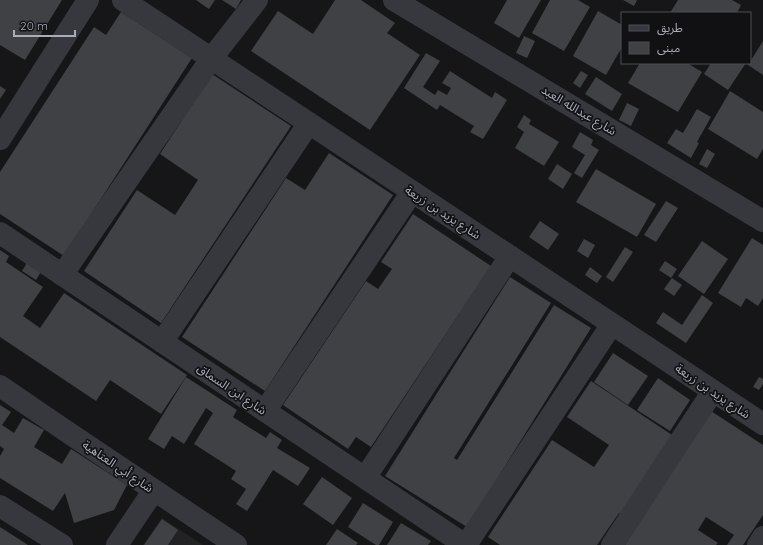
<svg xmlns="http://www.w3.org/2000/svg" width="763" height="545" viewBox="0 0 763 545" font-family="Quicksand,'Noto Sans Arabic',sans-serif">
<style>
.built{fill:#222225}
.building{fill:#404145}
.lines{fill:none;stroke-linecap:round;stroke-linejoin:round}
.minor{stroke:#37383d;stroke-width:22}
.labels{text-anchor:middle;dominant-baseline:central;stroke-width:3.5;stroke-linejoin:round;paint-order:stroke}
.street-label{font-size:12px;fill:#a8adb8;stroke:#111113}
</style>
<rect width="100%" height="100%" fill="#161618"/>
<path class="built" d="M162,518L203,545H143Z"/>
<path class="building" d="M0,0H62L25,60L0,45Z
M196,0H215L209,9Z
M222,0H241L236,9Z
M335,0H361L395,23L387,33L420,55L370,130L251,51L278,11L313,34Z
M507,0H541L519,38L494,23Z
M550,0H578L590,7L564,51L532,33Z
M623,0H637L634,6Z
M678,0H732L741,5L737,13H670Z
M598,11L622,25V47L606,75L573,56Z
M121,12L192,58L64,256L0,214V172L94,27L106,35Z
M524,36L535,41L527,58L516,53Z
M763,41V75L748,65Z
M426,53L440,61L423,87L435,95L438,90L447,95L451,88L442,83L450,71L492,98L495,92L507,100L483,139L470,132L474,126L440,105L437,110L404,88Z
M640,63H687L702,72L678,112L628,83Z
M711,63H746L728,90L704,74Z
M581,71L588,75L580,88L573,83Z
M212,74L291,126L161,323L84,271L137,190L175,215L198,180L160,154Z
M596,77L622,94L612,111L585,94Z
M0,86L6,90L0,99Z
M730,91L763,112V149L757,159L708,129Z
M627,103L639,109L631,126L619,120Z
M697,109L711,117L697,142L699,143L691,158L667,143L676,129L683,133Z
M524,115L531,120L529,124L559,142L544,166L515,148L524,132L517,127Z
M580,132L593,140L591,145L599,150L582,178L574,173L585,155L572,147Z
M707,149L715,154L707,168L699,164Z
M329,153L393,195L265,391L182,337L286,178L305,190Z
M557,164L572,174L563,189L548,179Z
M596,169L656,204L637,237L576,202Z
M666,201L678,208L656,242L644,235Z
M413,214L491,266L371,447L356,437L348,449L283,405L366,281L378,289L392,269L381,262Z
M540,221L559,234L548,250L529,237Z
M752,238L763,245V298L758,306L746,298L741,307L718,293Z
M584,239L595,245L588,258L577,251Z
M702,241L728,259L704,294L678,276Z
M625,247L633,252L613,282L606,277Z
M0,250L9,256L6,262L43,287L23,316L40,328L64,293L187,375L161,414L110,380L96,401L0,337Z
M28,261L42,270L36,280L22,271Z
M665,261L677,269L671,278L659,270Z
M590,267L602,276L597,283L585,275Z
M510,277L551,303L454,458L457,460L554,305L591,328L467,527L385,476Z
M672,278L682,285L674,296L664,289Z
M702,295L713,303L686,343L656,323L663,312L682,325Z
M613,353L648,376L628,405L594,382Z
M186,377L237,410L233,417L266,438L270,432L282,440L277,448L310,468L298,486L273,470L247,511L236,504L246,489L231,479L236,471L194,444L213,413L206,408L184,444L172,436L164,449L148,439Z
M759,377L763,379V384L759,390L753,387Z
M658,378L690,400L670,431L637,410Z
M591,381L672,435L624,516L619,513L597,545H500L488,537L552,440L594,467L609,445L567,417Z
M0,405L11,412L2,425L14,433L23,418L44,430L34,447L62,464L71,449L127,485L114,510L74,523L65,493L53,511L0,478V456L4,449L0,446Z
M711,411L763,445V515L743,545H727L734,535L706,517L698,530L718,543L716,545H625Z
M322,477L352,498L333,525L303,504Z
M363,503L393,522L379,545H376L348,527Z
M162,519L178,530L168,545H144Z
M401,523L431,541L428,545H387Z
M0,527L28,545H0Z
M337,529L358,543L356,545H326Z"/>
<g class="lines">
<path class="minor" d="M123,0L763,424
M394,0L763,221
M0,139L88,0
M0,233L465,545
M62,275L211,59L257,0
M162,342L309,123
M0,386L66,431L236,545
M265,411L412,192
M365,478L510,256
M0,506L62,545
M117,545L154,490
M466,545L612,324
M612,545L713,391
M758,545L763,537"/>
</g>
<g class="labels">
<g class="street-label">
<text transform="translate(579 110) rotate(31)">شارع عبدالله العبد</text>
<text transform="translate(443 212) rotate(33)">شارع يزيد بن زريعة</text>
<text transform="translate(232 389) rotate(34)">شارع ابن السماق</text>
<text transform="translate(713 391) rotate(34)">شارع يزيد بن زريعة</text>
<text transform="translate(118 466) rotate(34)">شارع أبي العتاهية</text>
</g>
</g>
<rect x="621" y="12" width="130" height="52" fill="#111113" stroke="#4d4f55"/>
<rect x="629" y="25" width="20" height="6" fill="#37383d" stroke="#4d4f55"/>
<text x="657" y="32" font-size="12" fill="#a8adb8">طريق</text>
<rect x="629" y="42" width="20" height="12" fill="#404145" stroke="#4d4f55"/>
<text x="657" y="52" font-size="12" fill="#a8adb8">مبنى</text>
<path d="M14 30v6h61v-6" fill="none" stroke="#a8adb8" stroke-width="2"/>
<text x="20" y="30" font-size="12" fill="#a8adb8" stroke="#111113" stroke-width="3" paint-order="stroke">20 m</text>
</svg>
